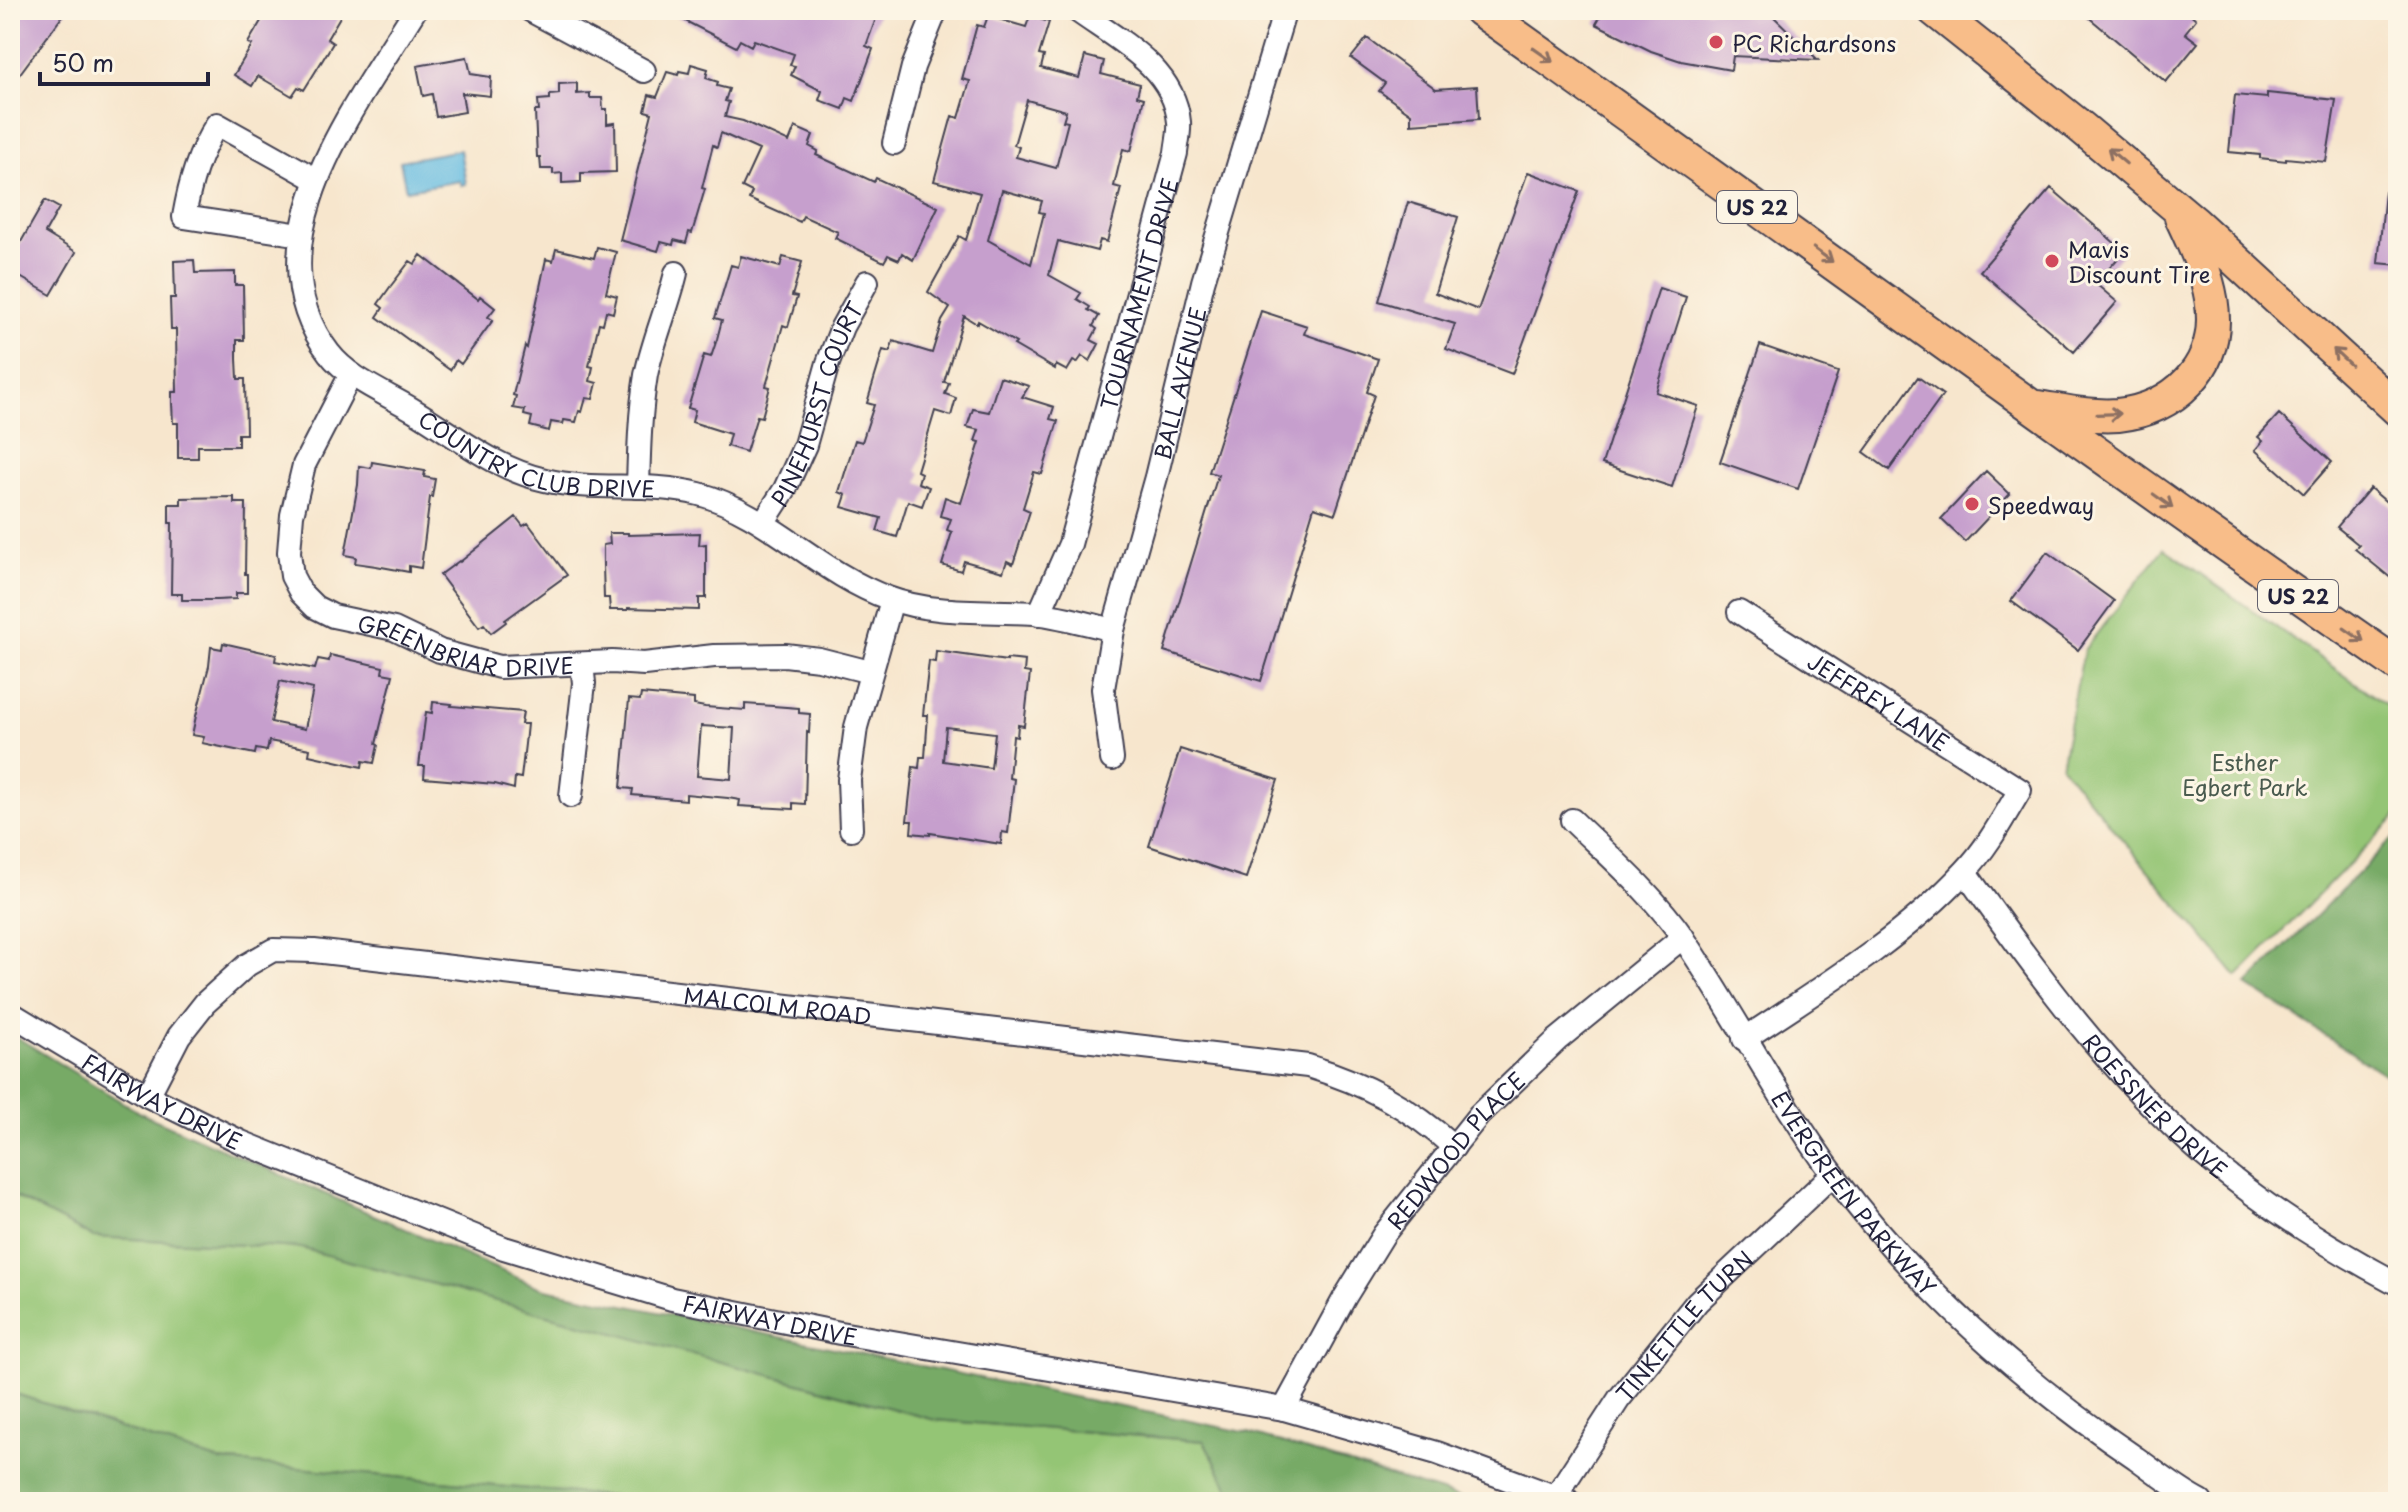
<svg xmlns="http://www.w3.org/2000/svg" width="2408" height="1512" viewBox="0 0 2408 1512" font-family="'Playpen Sans',sans-serif">
<style>
.green{fill:#94c574;stroke:#5b7458;stroke-width:2}
.forest{fill:#7a6;stroke:#4c6650;stroke-width:2}
.water{fill:#65bce2;stroke:#446f8e;stroke-width:2}
.building{fill:#c69fcd;fill-rule:evenodd}
.lines{fill:none;stroke-linecap:round;stroke-linejoin:round}
.minor-casing{stroke:#423f51;stroke-width:26}
.highway-casing{stroke:#423f51;stroke-width:36}
.minor{stroke:#fff;stroke-width:22}
.highway{stroke:#f8bd89;stroke-width:32}
.oneway{stroke:#8d7062}
.poi-dot{fill:#d1495b;stroke:#fcf5e5;stroke-width:3}
.labels{text-anchor:middle;dominant-baseline:central;stroke-width:6;stroke-linejoin:round;paint-order:stroke}
.shield{fill:#fcf5e5;stroke:#63616e;stroke-width:2}
.shield-label{font-size:20px;font-weight:bold;fill:#22223b}
.poi-label{font-size:22px;fill:#22223b;stroke:#fcf5e5;text-anchor:start}
.street-label{font-size:22px;fill:#22223b;stroke:#fcf5e5}
.park-label{font-size:22px;fill:#4a5b4f;stroke:#fcf5e5}
</style>
<rect width="100%" height="100%" fill="#fcf5e5"/>
<filter id="ink" filterUnits="userSpaceOnUse"><feTurbulence type="fractalNoise" baseFrequency=".0125" numOctaves="2"/><feDisplacementMap in="SourceGraphic" scale="16" xChannelSelector="R" yChannelSelector="G"/><feConvolveMatrix kernelMatrix="1 2 1 2 8 2 1 2 1" color-interpolation-filters="sRGB"/></filter>
<filter id="wash" filterUnits="userSpaceOnUse"><feTurbulence type="fractalNoise" baseFrequency=".006" numOctaves="4" result="noise"/><feDisplacementMap in="SourceGraphic" scale="32" xChannelSelector="R" yChannelSelector="G"/><feGaussianBlur stdDeviation="1.8" result="paint"/><feColorMatrix in="noise" values="0 0 0 0 0 0 0 0 0 0 0 0 0 0 0 0 0 1.4 0 .05"/><feComposite in="paint" operator="in"/></filter>
<g filter="url(#wash)">
<rect width="100%" height="100%" fill="#f7e6cd"/>
<path class="green" d="M2164,548L2398,713V815L2237,977L2061,766L2084,650Z
M10,1194L93,1237L301,1248L935,1420L1204,1441L1236,1502H673L220,1461L10,1392Z"/>
<path class="forest" d="M2398,833V1083L2247,985Z
M10,1033L140,1113L541,1288L1249,1433L1474,1502H1236L1204,1441L935,1420L301,1248L93,1237L10,1194Z
M10,1392L220,1461L673,1502H10Z"/>
<path class="water" d="M460,150L466,184L461,185L460,181L406,190L400,161Z"/>
<g id="blocks">
<path class="building" d="M10,10H67L10,87Z
M273,10H344L327,39L333,43L322,61L304,90L298,87L292,96L258,76L252,86L234,75L252,45L248,43L264,16L268,19Z
M664,10H879L866,46L873,49L854,101L847,98L843,109L819,100L822,91L791,75L795,66L790,65L794,54L754,40L751,46L740,40L736,47Z
M1604,10H1767L1818,60L1733,56L1731,70L1681,61L1651,51L1596,24Z
M2080,10H2186L2196,19L2185,33L2198,43L2166,82Z
M988,16L1026,27L1030,16L1049,22L1039,55L1044,56L1041,68L1079,78L1085,56L1104,61L1101,74L1140,84L1137,96L1144,98L1131,151L1123,149L1118,169L1114,186L1121,188L1107,242L1100,240L1097,251L1058,241L1049,275L1081,293L1077,299L1090,307L1088,310L1099,316L1093,326L1097,329L1091,340L1099,344L1090,361L1082,356L1077,363L1073,361L1067,371L1056,365L1055,369L1014,345L1016,343L978,321L977,324L964,316L944,382L949,383L945,394L956,398L951,416L935,411L917,471L921,473L918,483L929,487L922,506L908,501L897,537L877,531L881,518L842,507L846,495L839,492L855,440L862,442L874,405L867,403L883,350L890,352L893,341L932,353L942,321L950,308L928,292L959,236L966,240L980,193L934,181L952,116L959,118L970,81L962,79L977,25L984,27ZM1027,100L1066,111L1063,121L1068,122L1056,168L1016,157L1019,147L1014,145ZM1002,190L1042,201L1039,212L1044,213L1031,264L988,240Z
M1367,38L1436,89L1477,86L1479,119L1411,124V114L1379,91L1385,83L1351,58Z
M467,57L471,74L491,77L490,96L462,93L465,112L436,117L432,94L423,96L417,66Z
M691,64L708,69L706,78L718,82L717,86L729,89L725,101L729,102L725,117L743,121L789,142L795,127L813,135L809,146L818,151L816,155L874,182L876,178L938,207L913,260L902,253L899,260L888,255L884,262L835,238L838,232L803,216L800,222L749,199L752,192L742,187L759,150L721,133L717,147L713,145L702,188L705,189L692,233L689,232L686,243L674,240L673,245L661,242L658,251L620,240L652,113L645,111L649,95L657,97L667,72L678,75L679,71L689,73Z
M577,83V94L590,93V98H602L603,109H607V124L615,123L616,172L581,173V182L562,183V173L553,174V169H541L540,157H537L535,111H539L538,100L550,99V95L559,94V84Z
M2267,93L2336,100L2326,162L2286,158V161L2260,158V155L2229,152L2235,95L2267,98Z
M1528,172L1579,191L1512,374L1446,349L1455,324L1379,301L1408,202L1458,217L1435,293L1478,310Z
M2051,188L2124,251L2096,284L2117,302L2074,352L1980,271Z
M2385,192L2398,193V265L2378,263Z
M45,200L59,208L45,233L76,252L51,295L10,271V261Z
M597,247L616,252L606,293L617,296L613,313L606,311L603,324L599,323L589,366L593,367L590,381L597,383L593,399L586,398L582,412L579,411L576,422L564,420L563,424L551,422L549,431L530,426L532,417L524,415L525,410L513,408L516,396L513,395L525,346L527,348L546,259L553,261L556,249L594,258Z
M421,255L478,299L480,296L495,308L488,317L493,320L461,364L456,360L450,370L377,317L383,308L378,304L390,287L410,261L415,264Z
M741,256L780,267L783,257L802,262L792,296L797,297L788,327L783,325L766,386L770,387L765,406L762,417L757,416L746,452L727,446L730,434L692,422L695,410L688,408L704,355L711,357L717,339L722,320L715,318L731,265L738,267Z
M194,260L195,273L235,272V285H243L244,340H237V359L238,379H245L246,434H238V446H198V458H178V423H173L172,403V392H177L176,329H171L170,298H175L174,261Z
M1659,288L1686,297L1656,392L1698,406L1672,487L1602,464Z
M1261,311L1307,326L1304,334L1378,359L1367,392L1374,395L1335,514L1314,507L1261,681L1164,651L1218,475L1209,472Z
M1760,345L1838,372L1798,489L1720,462Z
M1000,377L1029,386L1022,397L1054,407L1050,419L1058,421L1042,474L1034,472L1023,508L1030,511L1013,564L1007,561L1003,572L964,561L961,571L942,565L952,532L947,530L951,519L940,516L945,497L961,503L980,442L975,441L979,430L967,427L973,409L989,412Z
M1918,377L1943,395L1889,470L1864,452Z
M2279,414L2332,462L2304,494L2255,450L2263,441L2258,437Z
M372,462L425,471L424,477L435,479L432,497H430L421,568L409,566V572L376,566L355,563L356,557L345,555L358,485L359,466L371,468Z
M1986,471L2010,494L1965,542L1941,519Z
M2370,488L2398,512V584L2355,549L2359,545L2337,527Z
M234,497V503H246L245,574H247V593H236V599L216,600H182V594H171L172,523H169V504H181V498Z
M516,517L523,526L528,523L567,575L505,620L506,622L491,633L484,624L479,627L440,575L459,561L460,562Z
M609,533H628V535L700,533L699,545L706,544V598H699V610L628,608V610H610L609,598H604L603,565V545L610,544Z
M2047,552L2114,601L2078,650L2011,601Z
M223,643L276,655L275,661L315,669L318,659L329,661L330,655L383,667L382,673L393,675L376,744L378,745L374,763L363,761L362,767L309,755L310,749L269,741L267,751L256,749L255,754L202,743L204,737L192,735L196,716L209,666L211,647L222,649ZM280,681L313,689L305,729L271,722Z
M936,651L1007,661V659L1025,661L1024,672L1030,673L1024,726L1018,725L1017,737L1013,736L1009,778L1014,779L1008,833L1002,832L1001,844L930,833V835L911,833L912,821H907L913,767L919,768L920,757H925L928,715H923L929,661L935,662ZM946,727L995,733L991,768L943,761Z
M641,694L694,699V705L705,707L745,710V704L799,708V713L810,714L809,733L807,732L805,804L793,803V809L739,806L740,800L728,798L686,794V800L632,795L633,789L621,788L629,699L640,700ZM701,726L734,728L731,779L697,776Z
M433,702L452,704L451,706L523,712L521,724H527L525,744L521,778L515,777L514,789L495,784L424,778L425,766H419L426,712L432,713Z
M1180,749L1278,780L1246,878L1149,846Z"/>
</g>
</g>
<g filter="url(#ink)">
<use href="#blocks" fill-opacity="0" stroke="#423f51" stroke-width="2"/>
<g class="lines">
<g class="minor-casing">
<g id="minor">
<path id="s1" d="M415,10C358,103 245,244 329,353C350,380 386,393 415,411C458,437 495,469 545,480C596,492 648,481 699,494C767,512 819,573 888,598C933,615 988,610 1035,613C1061,616 1088,624 1113,630"/>
<path d="M530,10L644,71"/>
<path d="M894,143L913,67L936,10"/>
<path d="M301,235L184,217C190,183 198,154 217,124L317,180"/>
<path id="s2" d="M351,374L304,465L292,515L289,552L292,576L301,593L315,607L333,616L394,629L440,651L499,667L612,662L644,664L714,656L785,655L819,659L870,672"/>
<path d="M638,487C639,449 640,412 646,375C653,341 668,307 676,273"/>
<path id="s3" d="M763,523L785,489L805,445L828,363L842,327L867,282"/>
<path id="s4" d="M1739,612L2020,790C2003,818 1988,847 1965,871C1902,939 1821,988 1744,1039"/>
<path id="s5" d="M1039,614L1070,544L1176,153C1177,143 1180,132 1179,122C1174,67 1116,39 1076,10"/>
<path id="s6" d="M1112,759L1103,689L1113,630L1156,477L1203,282L1285,10"/>
<path d="M571,796L584,683L582,664"/>
<path id="s7" d="M1572,820C1611,858 1653,894 1684,939C1736,1016 1778,1099 1833,1174C1914,1285 2022,1381 2136,1458C2157,1473 2178,1490 2201,1502"/>
<path d="M851,829L849,780L856,727L892,600"/>
<path id="s8" d="M1965,872C2036,972 2111,1075 2205,1156C2264,1207 2330,1248 2398,1284"/>
<path id="s9" d="M10,1013L148,1096L241,1142L504,1248L672,1299L840,1333L1284,1409L1437,1453L1570,1502"/>
<path id="s10" d="M148,1096L179,1036L205,1003L247,965L273,950L314,951L1308,1066C1364,1083 1410,1107 1454,1147"/>
<path id="s11" d="M1284,1409L1345,1297L1384,1234L1479,1115L1557,1040L1683,937"/>
<path id="s12" d="M1556,1496L1619,1399L1697,1302L1833,1174"/>
</g>
</g>
<g class="highway-casing">
<path id="highway" d="M1480,10C1786,228 2089,451 2398,665
M1934,10L2082,128L2195,223L2398,410
M2038,407C2064,411 2091,417 2118,415C2145,412 2169,402 2188,382C2235,333 2206,270 2181,217"/>
</g>
<use href="#minor" class="minor"/>
<use href="#highway" class="highway"/>
</g>
<defs><path id="oneway-shaft" d="M-6 0H5M1.5-3L5.5 0L1.5 3" fill="none" stroke-width="1.6" stroke-linecap="round" stroke-linejoin="round" transform="scale(2)"/></defs>
<g class="oneway">
<use href="#oneway-shaft" transform="translate(1543 55) rotate(35)"/>
<use href="#oneway-shaft" transform="translate(2117 156) rotate(-140)"/>
<use href="#oneway-shaft" transform="translate(1823 255) rotate(36)"/>
<use href="#oneway-shaft" transform="translate(2342 357) rotate(-137)"/>
<use href="#oneway-shaft" transform="translate(2109 414) rotate(-2)"/>
<use href="#oneway-shaft" transform="translate(2163 501) rotate(36)"/>
<use href="#oneway-shaft" transform="translate(2354 635) rotate(35)"/>
</g>
</g>
<g class="poi-dot">
<circle cx="1716" cy="42" r="8"/>
<circle cx="2052" cy="261" r="8"/>
<circle cx="1972" cy="504" r="8"/>
</g>
<g class="labels">
<g class="shield">
<rect x="1717" y="191" width="80" height="32" rx="6"/>
<rect x="2258" y="580" width="80" height="32" rx="6"/>
</g>
<g class="shield-label">
<text x="1757" y="207">US 22</text>
<text x="2298" y="596">US 22</text>
</g>
<g class="poi-label">
<text x="1732" y="42">PC Richardsons</text>
<text x="2068" y="248">Mavis<tspan x="2068" dy="25">Discount Tire</tspan></text>
<text x="1988" y="504">Speedway</text>
</g>
<g class="street-label">
<text stroke="none"><textPath href="#s5" startOffset="336">TOURNAMENT DRIVE</textPath></text>
<text stroke="none"><textPath href="#s6" startOffset="386">BALL AVENUE</textPath></text>
<text stroke="none"><textPath href="#s3" startOffset="132">PINEHURST COURT</textPath></text>
<text stroke="none"><textPath href="#s1" startOffset="616">COUNTRY CLUB DRIVE</textPath></text>
<text stroke="none"><textPath href="#s2" startOffset="412">GREENBRIAR DRIVE</textPath></text>
<text stroke="none"><textPath href="#s4" startOffset="166">JEFFREY LANE</textPath></text>
<text stroke="none"><textPath href="#s10" startOffset="704">MALCOLM ROAD</textPath></text>
<text stroke="none"><textPath href="#s9" startOffset="176">FAIRWAY DRIVE</textPath></text>
<text stroke="none"><textPath href="#s8" startOffset="302">ROESSNER DRIVE</textPath></text>
<text stroke="none"><textPath href="#s11" startOffset="312">REDWOOD PLACE</textPath></text>
<text stroke="none"><textPath href="#s7" startOffset="470">EVERGREEN PARKWAY</textPath></text>
<text stroke="none"><textPath href="#s9" startOffset="824">FAIRWAY DRIVE</textPath></text>
<text stroke="none"><textPath href="#s12" startOffset="214">TINKETTLE TURN</textPath></text>
</g>
<g class="park-label">
<text x="2245" y="761">Esther<tspan x="2245" dy="25">Egbert Park</tspan></text>
</g>
</g>
<rect width="2408" height="1512" fill="none" stroke="#fcf5e5" stroke-width="40"/>
<path d="M40 72v12h168v-12" fill="none" stroke="#22223b" stroke-width="4"/>
<text x="52" y="72" font-size="24" fill="#22223b" stroke="#fcf5e5" stroke-width="6" paint-order="stroke">50 m</text>
</svg>
